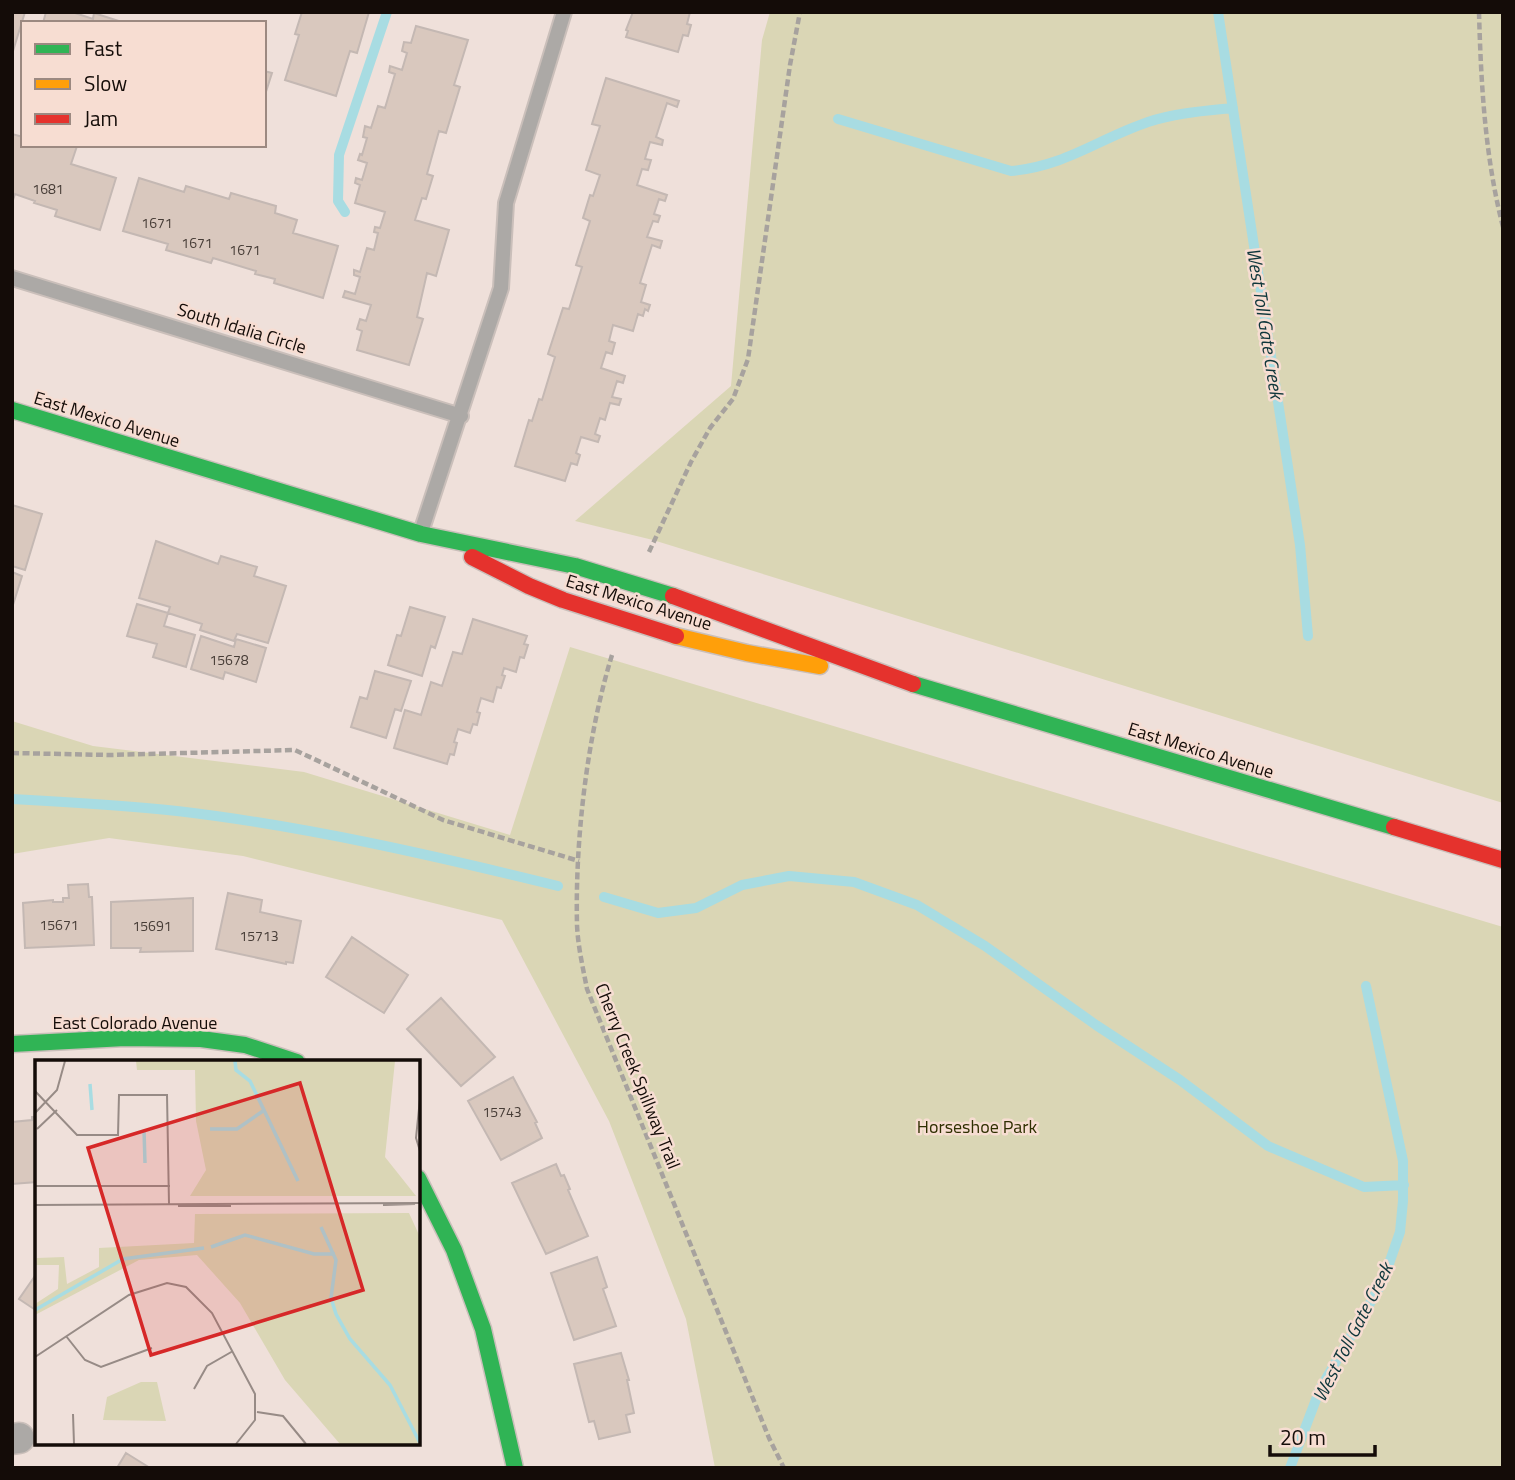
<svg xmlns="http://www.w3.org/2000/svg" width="1515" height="1480" viewBox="0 0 1515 1480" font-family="'Titillium Web',sans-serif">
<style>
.green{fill:#dad6b5}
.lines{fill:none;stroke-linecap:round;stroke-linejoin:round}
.stream{stroke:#a8dce2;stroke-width:10}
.building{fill:#d9c8be;stroke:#c4b8b3;stroke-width:2}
.lane-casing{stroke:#cabfba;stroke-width:18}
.street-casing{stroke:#cabfba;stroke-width:33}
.fast-casing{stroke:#cabfba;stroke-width:19}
.slow-casing{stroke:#cabfba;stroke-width:19}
.jam-casing{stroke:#cabfba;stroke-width:19}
.path{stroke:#a7a29e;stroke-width:4.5;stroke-dasharray:7 3.5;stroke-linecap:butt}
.lane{stroke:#aca9a6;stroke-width:14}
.street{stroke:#aca9a6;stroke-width:30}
.fast{stroke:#30b455;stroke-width:16}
.slow{stroke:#ff9f0a;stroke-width:16}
.jam{stroke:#e5322d;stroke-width:16}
.labels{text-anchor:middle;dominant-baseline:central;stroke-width:5;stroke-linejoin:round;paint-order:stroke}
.number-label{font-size:14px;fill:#463c36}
.street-label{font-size:18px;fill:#140c08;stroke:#f7ddd2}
.park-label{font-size:18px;fill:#2e2f00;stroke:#f7ddd2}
.water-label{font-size:19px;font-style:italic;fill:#0e363b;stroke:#f7ddd2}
.inset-river{fill:none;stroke:#a8dce2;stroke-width:3.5}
.inset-road{fill:none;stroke:#978b86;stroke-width:2}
.view{fill:#d62828;fill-opacity:0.15;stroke:#d62828;stroke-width:3.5}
.inset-edge{fill:none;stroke:#140c08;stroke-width:3.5}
</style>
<rect width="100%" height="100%" fill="#efe0da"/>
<path class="green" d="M770,12H1503V803L653,540L575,521L731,386L762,40Z
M570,647L1503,927V1468H715L686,1319L609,1121L502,920L243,856L109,838L12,854V721L93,746L304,772L510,835Z"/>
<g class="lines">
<path class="stream" d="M1218,12L1300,545L1308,636
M838,119L1011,171C1066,166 1098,139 1148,122C1175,113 1204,111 1233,108
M345,212L338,201L339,155L387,12
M12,799C67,802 122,805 177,811C305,826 432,855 558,886
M604,897L658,913L696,908L742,885L789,876L854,882L917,905L985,946L1096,1025L1180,1080L1268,1146L1364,1187L1404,1185
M1290,1468L1320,1389L1383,1281L1400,1232L1403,1201V1161L1366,986"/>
</g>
<path class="building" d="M12,12H25L13,51H12Z
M46,12H72L93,19L94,13L125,23H43Z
M302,12H369L357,53L350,51L336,96L285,80L299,35L295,34Z
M633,12H690L687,24L691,25L688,36L683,35L678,52L626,37L628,31L626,30Z
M416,26L468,40L454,85L460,87L446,133L439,131L427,174L433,176L426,199L422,198L415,220L449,230L436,276L427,273L417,317L423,319L409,365L357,350L362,331L357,329L360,319L366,321L371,305L343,297L345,291L355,294L360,277L354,275V270L360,272L367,248L374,250L378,233L374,232L375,227L380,228L385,212L355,203L360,185L355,183L356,178L362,180L367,163L358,160L360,154L362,155L367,138L363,137L365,126L371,128L378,106L385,108L395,74L389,72L390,66L402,70L407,53L402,51L404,42L411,43Z
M264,71L272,73L264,98Z
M606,78L679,101L677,107L667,103L656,137L663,140L662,145L650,142L645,159L651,160L648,170L642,169L637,185L667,195L665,201L659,199L654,214L660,216L658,222L653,221L647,237L662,241L660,248L652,245L640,283L646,285L641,302L650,305L648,311L645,309L643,316L638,314L633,331L613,325L609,341L615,343L612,354L606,352L601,368L625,376L623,383L617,381L612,397L621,399L619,405L610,403L605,420L600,418L595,434L600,436L598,442L581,437L576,453L580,455L577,465L571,463L565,481L515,466L529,420L532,421L539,399L542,400L555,357L548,354L563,308L569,309L582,267L576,265L590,221L583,218L590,195L593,196L600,175L586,170L600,126L592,124Z
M12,134L23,137V145L77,146L71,164L116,178L100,230L55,216L57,210L34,203L35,201L15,194L12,203Z
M139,178L184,192L186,186L229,199L231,193L276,206L275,213L297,220L293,233L338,246L323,298L274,283L275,279L255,274L256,271L213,258L211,263L166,250L168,244L123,231Z
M12,505L42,514L25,570L12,566Z
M156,541L218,564L221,556L257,567L254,576L286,586L268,643L237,634L234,641L200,630L202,624L168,613L170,607L139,598Z
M12,572L22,576L12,608Z
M137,604L168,613L164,626L195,635L186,667L153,657L157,644L127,636Z
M410,607L445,617L435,648L431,646L422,676L388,665L397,635L401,636Z
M473,619L527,636L524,644L528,645L524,658L520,657L516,672L504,668L502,675L505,676L501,688L497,687L493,702L481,698L477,712L480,713L477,725L473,724L470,733L458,729L454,742L457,743L454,755L450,754L447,764L394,748L405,710L421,715L431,682L442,686L453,652L462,654Z
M201,636L234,647L236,639L266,648L256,682L225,672L223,679L191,669Z
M375,671L411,681L401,711L395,709L386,738L351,727L360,697L367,699Z
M88,884L89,897H92L94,945L25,948L23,903L53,900V902H63V898H69L68,885Z
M228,893L262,900L260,912L301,921L293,963L286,962V964L216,949Z
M193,898V951L140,952L141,948H111V902Z
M352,937L408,975L384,1013L326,977Z
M441,998L495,1057L461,1086L407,1029Z
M513,1077L537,1122L535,1123L542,1138L501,1160L468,1101Z
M32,1117H37V1182L12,1184V1122L32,1120Z
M556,1164L561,1176L564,1175L570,1189L568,1190L588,1236L546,1254L512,1183Z
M597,1257L607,1287L603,1289L616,1326L574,1340L551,1273Z
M37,1273V1311L19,1299Z
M621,1353L629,1380H627L634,1413L626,1415L630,1432L599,1439L594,1421L589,1422L574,1364Z
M126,1453L150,1468H117Z"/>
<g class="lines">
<g class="lane-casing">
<path id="lane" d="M12,278L461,416
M421,532L501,288L506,203L564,12"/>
</g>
<g class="street-casing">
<path id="street" d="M12,1439L19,1438"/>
</g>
<g class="fast-casing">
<path id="fast" d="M12,410L421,534L575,566L673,596
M913,684L1394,827
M12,1044L125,1038L201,1039L245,1045L297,1062
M418,1178L454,1250L483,1329L515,1468"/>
</g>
<g class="slow-casing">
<path id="slow" d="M676,636L747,653L820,666"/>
</g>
<g class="jam-casing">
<path id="jam" d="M472,557L529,586L563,600L676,636
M673,596L913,684
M1394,827L1503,860"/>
</g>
<path class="path" d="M1479,12C1481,85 1485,157 1503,227
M649,552L691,462L710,428L733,399L748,359L790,65L800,12
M612,655C587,736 575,840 577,925C578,947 583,968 587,989L769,1438L784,1468
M12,753L110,755L295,750L443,820L579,861"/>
<use href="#lane" class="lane"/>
<use href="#street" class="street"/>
<use href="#fast" class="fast"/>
<use href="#slow" class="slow"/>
<use href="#jam" class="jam"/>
</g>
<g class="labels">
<g class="number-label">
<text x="48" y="188">1681</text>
<text x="157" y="222">1671</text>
<text x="197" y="242">1671</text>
<text x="245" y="249">1671</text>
<text x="229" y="659">15678</text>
<text x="59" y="924">15671</text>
<text x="152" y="925">15691</text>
<text x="259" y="935">15713</text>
<text x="502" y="1111">15743</text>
</g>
<g class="street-label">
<text transform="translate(242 328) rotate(17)">South Idalia Circle</text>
<text transform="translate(107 419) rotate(17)">East Mexico Avenue</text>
<text transform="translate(639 602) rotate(17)">East Mexico Avenue</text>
<text transform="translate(1201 750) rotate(17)">East Mexico Avenue</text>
<text x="135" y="1022">East Colorado Avenue</text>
<text transform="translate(638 1076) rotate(68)">Cherry Creek Spillway Trail</text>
</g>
<g class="park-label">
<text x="977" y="1126">Horseshoe Park</text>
</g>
<g class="water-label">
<text transform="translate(1266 323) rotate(81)">West Toll Gate Creek</text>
<text transform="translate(1352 1332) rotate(-63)">West Toll Gate Creek</text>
</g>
</g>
<g transform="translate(35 1060)">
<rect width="385" height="385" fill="#efe0da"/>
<path d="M101,1H360L350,97L381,136H155L171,110L161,61L160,10H102ZM374,153L385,177V384H305L250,320L205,243L162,195L104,200L0,255V244L23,229L24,205H1L2,198L29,197L32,224L64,207V188L159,183L160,154ZM106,322H122L131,361L68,360L72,337Z" fill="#dad6b5"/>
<path class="inset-river" d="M200,1L201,10L215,21L263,121M55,24L57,50M175,69H202L228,51M109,70L110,103M286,167L301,200L296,238L301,254L315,279L355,325L385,383M176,187L210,175L279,194H300M0,250L88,199L169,188"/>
<path class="inset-road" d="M0,31L42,75H83L84,35H132L134,144M385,39L381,78L385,91M0,53L22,30L30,1M2,69L22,50M0,126H135M0,145L385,143M348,145L380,144M143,146H196M31,276L50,300L66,307L117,288M0,297L94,235L132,223L151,227L177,253L220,334V360L201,384M159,329L172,306L198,291M222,352L248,356L271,384M38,354L39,384"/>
<path class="view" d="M265,23L328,230L116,295L53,88Z"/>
<rect width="385" height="385" class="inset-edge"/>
</g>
<rect width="1515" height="1480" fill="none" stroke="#140c08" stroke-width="28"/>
<rect x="21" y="21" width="245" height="126" fill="#f7ddd2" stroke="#9c8981" stroke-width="2"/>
<rect x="35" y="44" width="35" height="10" fill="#30b455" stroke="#9c8981" stroke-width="2"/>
<text x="84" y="56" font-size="21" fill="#140c08">Fast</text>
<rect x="35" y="79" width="35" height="10" fill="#ff9f0a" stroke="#9c8981" stroke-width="2"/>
<text x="84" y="91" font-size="21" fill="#140c08">Slow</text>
<rect x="35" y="114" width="35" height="10" fill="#e5322d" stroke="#9c8981" stroke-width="2"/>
<text x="84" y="126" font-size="21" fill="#140c08">Jam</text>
<path d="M1270 1445v10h105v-10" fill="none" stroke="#140c08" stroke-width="3.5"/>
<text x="1280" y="1445" font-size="21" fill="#140c08" stroke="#f7ddd2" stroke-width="5" paint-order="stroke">20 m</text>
</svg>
